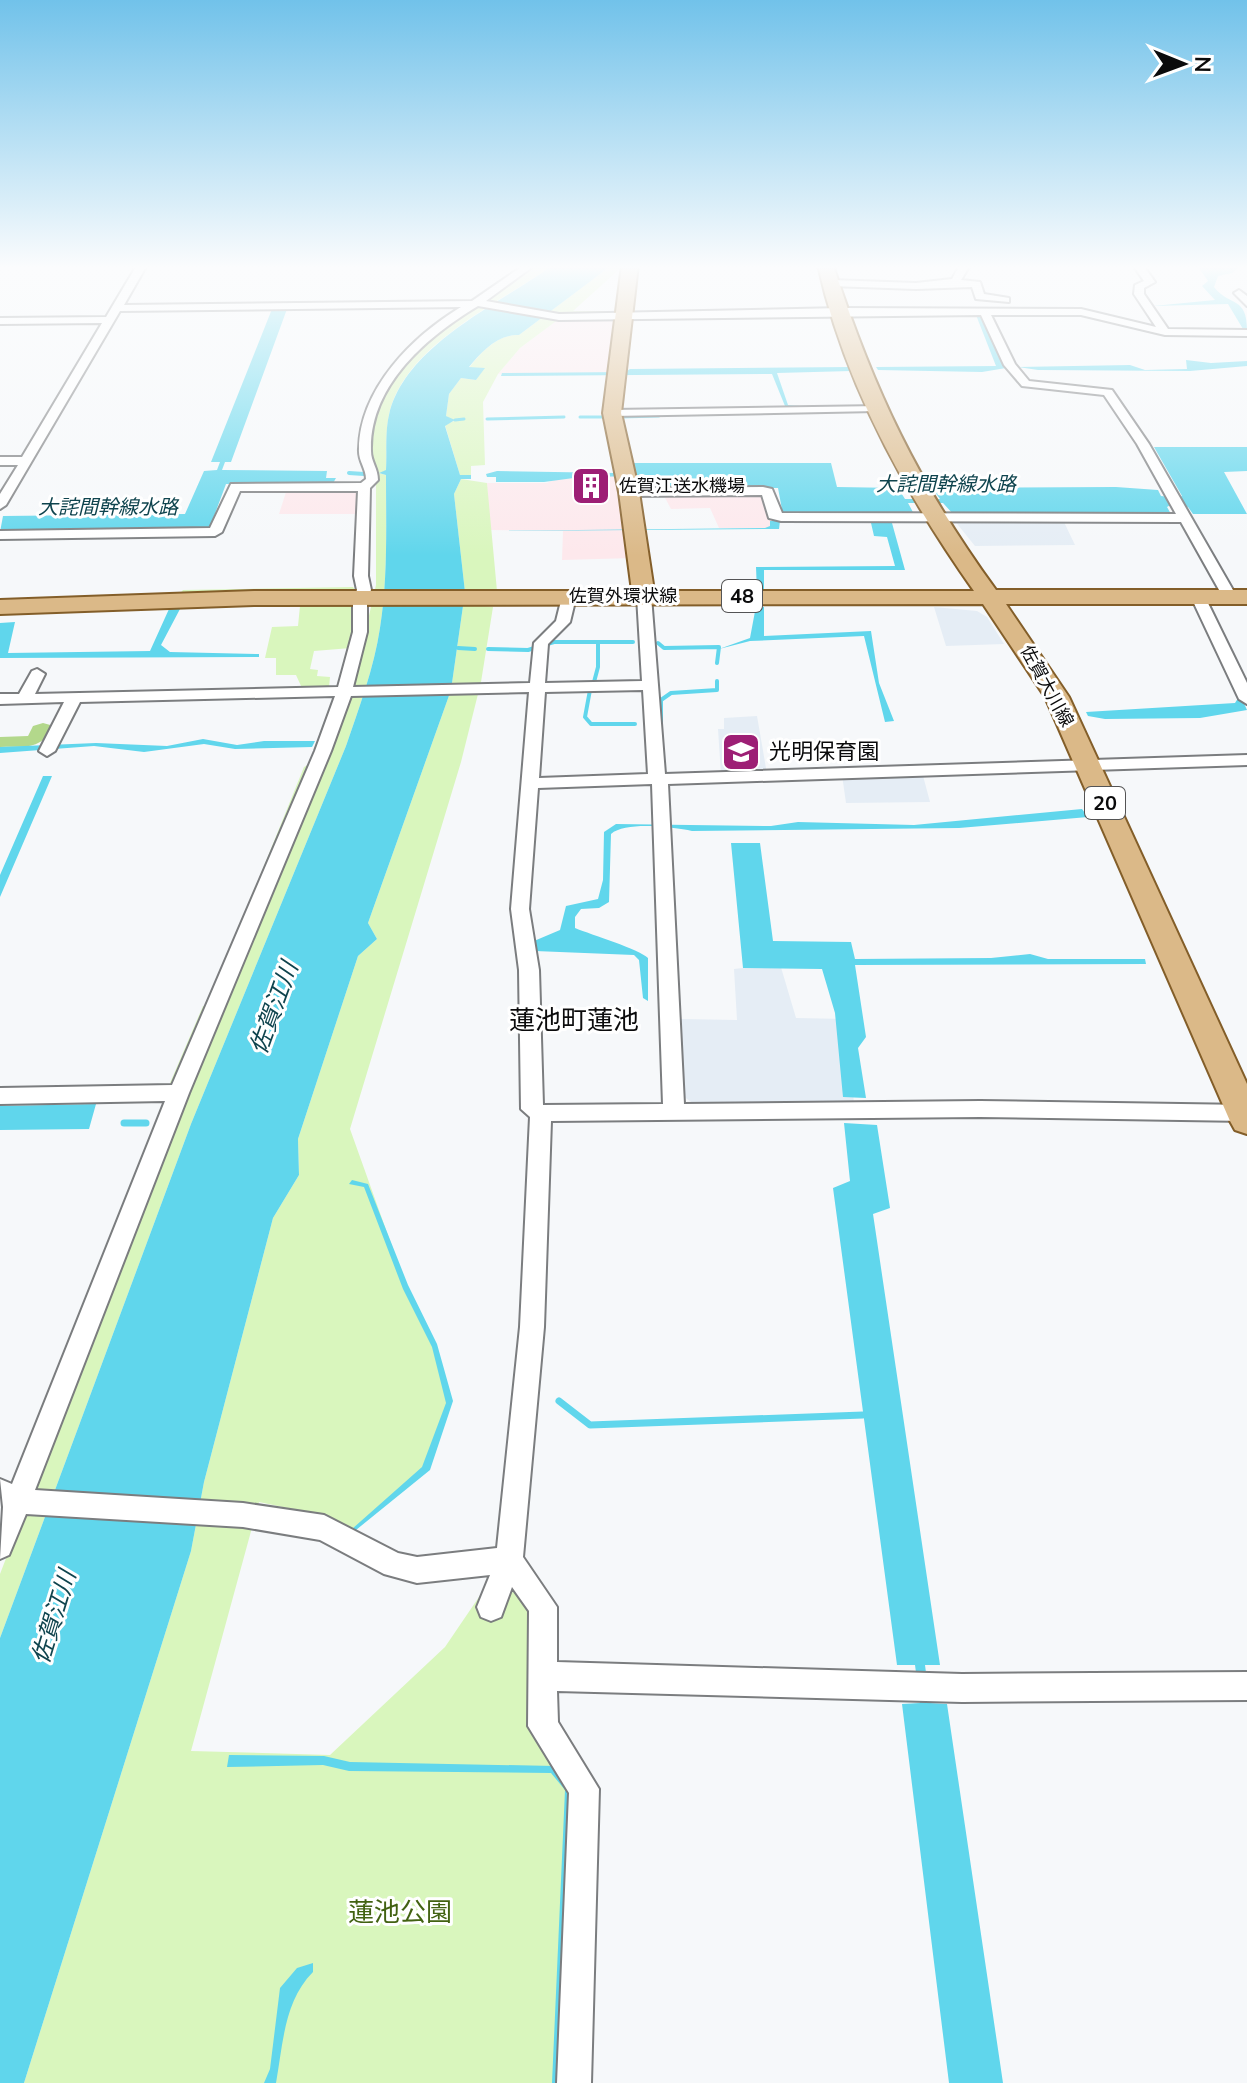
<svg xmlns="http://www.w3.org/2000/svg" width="1247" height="2083" viewBox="0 0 1247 2083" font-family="'Nunito Sans','Noto Sans JP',sans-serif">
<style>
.built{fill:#e5edf5}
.industrial{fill:#fde8ec}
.green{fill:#d9f6bd}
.forest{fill:#b3d88b}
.water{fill:#60d6ec}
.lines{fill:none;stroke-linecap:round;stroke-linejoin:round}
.stream-far2{stroke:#60d6ec;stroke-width:3}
.stream-far1{stroke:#60d6ec;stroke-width:4}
.stream{stroke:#60d6ec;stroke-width:7}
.street-casing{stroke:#7b7d7f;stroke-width:4}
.primary-casing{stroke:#835e29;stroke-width:4}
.street{fill:#fff;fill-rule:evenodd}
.primary{fill:#dbb988;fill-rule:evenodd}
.labels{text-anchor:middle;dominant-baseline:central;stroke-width:6;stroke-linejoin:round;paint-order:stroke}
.far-poi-label{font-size:18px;fill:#0b0b0c;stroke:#fff;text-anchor:start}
.far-street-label{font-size:18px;fill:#0b0b0c;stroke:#fff}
.far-water-label{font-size:20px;font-style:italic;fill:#0f444e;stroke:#fff}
.shield{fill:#fff;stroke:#545455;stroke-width:2}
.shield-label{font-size:20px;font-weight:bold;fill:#0b0b0c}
.poi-label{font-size:22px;fill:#0b0b0c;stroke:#fff;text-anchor:start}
.water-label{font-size:24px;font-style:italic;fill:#0f444e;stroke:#fff}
.quarter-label{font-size:26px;fill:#0b0b0c;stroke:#fff}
.near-park-label{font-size:26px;fill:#426212;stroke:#fff}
</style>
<rect width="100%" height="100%" fill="#f6f8fa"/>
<path class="built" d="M954,520H1063L1075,545L975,546Z
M934,607L977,611L987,617L1004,644L946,646Z
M757,716L767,774L721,775L718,729H724V718Z
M922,772L930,802L846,803L842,775Z
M780,964L796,1018L847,1019L854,1104H694L683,1096L681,1019L737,1020L734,969Z"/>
<path class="industrial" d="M559,319L617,320L613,373L498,374L520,348Z
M619,476L634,558L562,560L563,531L489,530L487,483H547L560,477Z
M287,489H359V514H279Z
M663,494H766L772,529L719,528L710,508L671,509Z"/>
<path class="green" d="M533,265H553C500,303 404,345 389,415C385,433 387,453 386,471L379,473L386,475C386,526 388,578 380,628C374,668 359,708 346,746L191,1124L0,1638V1574L185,1093L170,1083L203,1006L222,1004L251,935L243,918L304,767L327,754L353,686L376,585V467L368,450L374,416L402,364L451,321L495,296Z
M612,265H624L573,311H616L614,317L559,319L520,348L498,374L483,402L485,465L471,466V475H460L445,425L454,421L446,416L449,394L461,378L476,380L484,368H469C481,352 498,334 519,335Z
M461,479L487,483L497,591L485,592L484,606L493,607L481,682L461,762L350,1129L409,1294L435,1346L450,1400L426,1468L349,1532L311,1513L259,1502L191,1751L330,1755L445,1647L481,1594L517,1592L537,1613L536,1726L576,1787L565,2083H24L191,1551L204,1482L273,1218L299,1175L298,1139L358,956L377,939L368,923L451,690L465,592L454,494Z
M353,587L358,594L178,596L183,590Z
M300,606H356L351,648L314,651L310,669L318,670L317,676L330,677L329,687L302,688L296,675H276V658H265L272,627L298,626Z"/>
<path class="forest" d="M43,723L54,726C40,751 26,746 0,747V737L28,736L33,726Z"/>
<path class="water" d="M553,265H612L519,335C498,334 481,352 469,367L485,368L476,380L461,378L449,394L446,416L455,420L445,426L460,475H471V479H461L454,494L465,592L451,690L368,923L377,939L358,956L298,1139L299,1175L273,1218L204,1482L191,1551L24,2083H0V1638L191,1124L346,746C359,708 374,668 380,628C388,578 386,526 386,475L379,473L386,470C387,453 385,432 389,415C405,345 500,304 553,265Z
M1190,265H1242L1232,273L1218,276L1214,287C1230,307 1247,296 1247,330L1243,329L1228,304L1153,306L1215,300L1202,286L1208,281L1199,268Z
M272,309H287L231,462H225L222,470L327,471L326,478H336L332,485L226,484L210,527L204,529L0,532L3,516L185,514L204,471L217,470L220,462H211Z
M979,314L1006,368L982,372L878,370L876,367L996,366L976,315Z
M1186,360L1211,363L1247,361V366L1190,371L1038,370L1018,367L1130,365L1145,370L1187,369Z
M850,367L851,371L777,373L788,405L812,407L785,406L772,374L501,376L502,373L625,372L630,369Z
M1154,447H1247V471L1224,472L1247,514H1193L1188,507L1172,504L1167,507L1171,514H953L943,503H908L914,514L783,515L778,488L638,489L635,476L591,477L590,482H582L581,477L544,482H496V477H487L486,474L497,471L616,473L634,471L633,463H831L837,487L898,488L905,499H940L932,488L1116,487L1158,490L1161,496L1178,498L1182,496Z
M770,521H780L779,529L491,531L765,528L770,526Z
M871,523H892L905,570H764V592H757L756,567L895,566L887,537L874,536Z
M756,606L764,607V636L871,631L879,683L894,721L885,722L864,636L750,641L719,649L750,638Z
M169,609H180L161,645L170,652L259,654V657L0,658V623L15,622L8,653L150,651Z
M1240,695L1247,710L1200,718L1105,719L1088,716L1086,712L1235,703Z
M203,739L237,745L264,741H315L312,747L235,749L204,744L144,752L94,746L0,753V747L96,743L167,746Z
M43,776H52L0,897V875Z
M1082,809L1088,817L959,828L692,831C673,827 626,821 611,834L609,902L599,908L581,909L575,917V928C592,935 639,949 648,958V1001L643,998L639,960L634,955L535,951L534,941L560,930L566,906L598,899L603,880L604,832L616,824L771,826L798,822L914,825Z
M731,843H760L773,941L851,942L855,959L991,958L1030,954L1048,959H1145L1146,964L855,965L866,1037L858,1048L866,1098L843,1097L835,1013L822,969L743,968Z
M96,1104L89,1129L0,1130V1106Z
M844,1123L877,1125L890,1208L873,1214L940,1665H925L930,1703L947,1704L1003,2083H949L902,1704L920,1703L915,1665H897L833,1188L850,1181Z
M352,1180L368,1184L408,1285L437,1344L453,1401L430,1470L356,1530L352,1529L422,1467L446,1403L432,1347L403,1289L364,1187L349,1184Z
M229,1755L324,1756L350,1762L554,1766L573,1789L560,2083H552L565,1790L551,1773L349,1771L323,1765L227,1767Z
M313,1963V1972C284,2001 283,2044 276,2083H264L270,2069L280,1988L297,1968Z"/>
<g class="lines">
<path class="stream-far2" d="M580,417H604
M620,417L659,416
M487,419L564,417
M455,420L464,419"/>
<path class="stream-far1" d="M349,473L364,474
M658,643L664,648L719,647L717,663
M458,648L475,649
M488,649L528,650L554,642H633
M594,682L598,667V644
M590,690L585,717L591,724H635
M661,722V700L671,693L717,690V681"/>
<path class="stream" d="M124,1123H146
M559,1401L590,1425L863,1415"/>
<g class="street-casing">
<path id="street" d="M137,265H147L124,305L472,301L524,265H535L486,301L559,314L842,308L1081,309L1156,327L1134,294L1135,285L1144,281L1133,265H1143L1155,282L1144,288V294L1168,329L1247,330V336L1165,335L1081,315H991L1015,364L1029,381L1112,390L1149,444L1237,597L1230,601L1223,597L1181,522L781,521L769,518L762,495L629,496L623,492L629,488L763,487L772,489L782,513L1176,514L1137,444L1104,395L1022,386L1004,365L981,315L559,320L478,306C428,336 369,385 371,451C371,462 378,468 378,480L370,488L368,576L371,590L367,598V632L353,687L530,683L534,643L556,621L562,597L569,593L576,597L570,622L548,644L545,683L642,681L637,596L644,592L651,596L665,774L1247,755V765L668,784L684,1104L980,1101L1247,1105V1121L980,1117L551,1121L544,1327L523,1557L557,1607V1662L962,1674L1247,1672V1700L962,1702L557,1691L558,1722L599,1789L591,2083H557L569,1793L528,1726L529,1611L512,1587L501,1617L491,1621L481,1617L477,1607L490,1575L417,1583L384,1574L320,1540L243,1527L26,1514L9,1555L0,1559L3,1507L0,1479L12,1484L165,1101L0,1104V1088L172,1085L315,751L335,696L80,702L55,751L47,756L39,751L64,702L0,704V694H19L32,671L37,669L45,674L35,694L338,687L353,632V598L357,590L354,576L358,491H240L222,532L215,536L0,539V531L210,528L231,484L361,483L366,479C366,468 358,461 359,449C360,388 413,336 461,307L120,311L6,505L0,509V494L18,465H0V457H22L102,323L0,324V318L106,317ZM643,690L648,774L539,778L545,692ZM529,692L511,909L519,970L521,1109L530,1117L520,1327L497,1548L417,1557L398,1553L324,1515L243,1503L35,1490L189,1093L331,751L351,696ZM652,784L663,1104L543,1105L539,970L529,909L538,788Z
M960,265H970L961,280L980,282L984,294L1009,298V302L976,299L972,287L916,289L831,286L826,283L831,280L916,283L952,279Z
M1239,290L1247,296V306L1234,293Z
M881,406V410L877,411L612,416L606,413L612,410Z
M1198,593L1205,597L1247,683V704L1239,699L1191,597Z"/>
</g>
<g class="primary-casing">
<path id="primary" d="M622,265H638L621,413L639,492L654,591H974C904,492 844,383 818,265H833C874,391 918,483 996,590H1247V604H1006L1069,697L1247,1084V1134L1235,1130L1230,1121L1045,697L983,604L254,605L0,614V600L254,591H632L619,492L603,413Z"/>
</g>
<use href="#street" class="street"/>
<use href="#primary" class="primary"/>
</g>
<linearGradient id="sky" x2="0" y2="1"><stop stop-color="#71c2ea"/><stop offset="0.48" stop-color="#fbfcfd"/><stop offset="1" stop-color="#fbfcfd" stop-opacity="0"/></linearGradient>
<rect width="1247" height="556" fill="url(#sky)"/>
<defs>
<g id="building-square" transform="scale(2)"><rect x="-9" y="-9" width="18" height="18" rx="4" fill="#9d1f75" stroke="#fff"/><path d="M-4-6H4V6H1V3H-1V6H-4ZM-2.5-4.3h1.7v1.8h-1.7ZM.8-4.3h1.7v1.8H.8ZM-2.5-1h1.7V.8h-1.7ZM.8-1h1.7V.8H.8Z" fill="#fff"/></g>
<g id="school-square" transform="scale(2)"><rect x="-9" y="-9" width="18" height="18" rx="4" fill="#9d1f75" stroke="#fff"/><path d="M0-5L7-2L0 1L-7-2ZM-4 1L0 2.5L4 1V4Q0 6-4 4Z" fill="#fff"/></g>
</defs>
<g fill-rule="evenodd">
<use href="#building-square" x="591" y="486"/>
<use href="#school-square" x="741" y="752"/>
</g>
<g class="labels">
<g class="far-poi-label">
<text x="619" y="486">佐賀江送水機場</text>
</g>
<g class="far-street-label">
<text x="623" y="596">佐賀外環状線</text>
<text transform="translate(1047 686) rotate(61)">佐賀大川線</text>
</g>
<g class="far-water-label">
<text x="946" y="484">大詫間幹線水路</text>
<text x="108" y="507">大詫間幹線水路</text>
</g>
<g class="shield">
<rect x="722" y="580" width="40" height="32" rx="6"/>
<rect x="1085" y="787" width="40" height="32" rx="6"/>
</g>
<g class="shield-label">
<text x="742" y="596">48</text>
<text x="1105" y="803">20</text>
</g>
<g class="poi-label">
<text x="769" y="752">光明保育園</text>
</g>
<g class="water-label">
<text transform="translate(274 1008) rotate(-70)">佐賀江川</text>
<text transform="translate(54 1617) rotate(-73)">佐賀江川</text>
</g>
<g class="quarter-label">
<text x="574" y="1020">蓮池町蓮池</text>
</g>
<g class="near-park-label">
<text x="400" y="1912">蓮池公園</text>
</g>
</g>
<g transform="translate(1183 64) rotate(91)" stroke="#ffffff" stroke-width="6" paint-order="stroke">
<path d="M0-6L14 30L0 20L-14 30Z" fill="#0b0b0c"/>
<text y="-12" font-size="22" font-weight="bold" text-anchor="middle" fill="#0b0b0c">N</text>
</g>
</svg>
